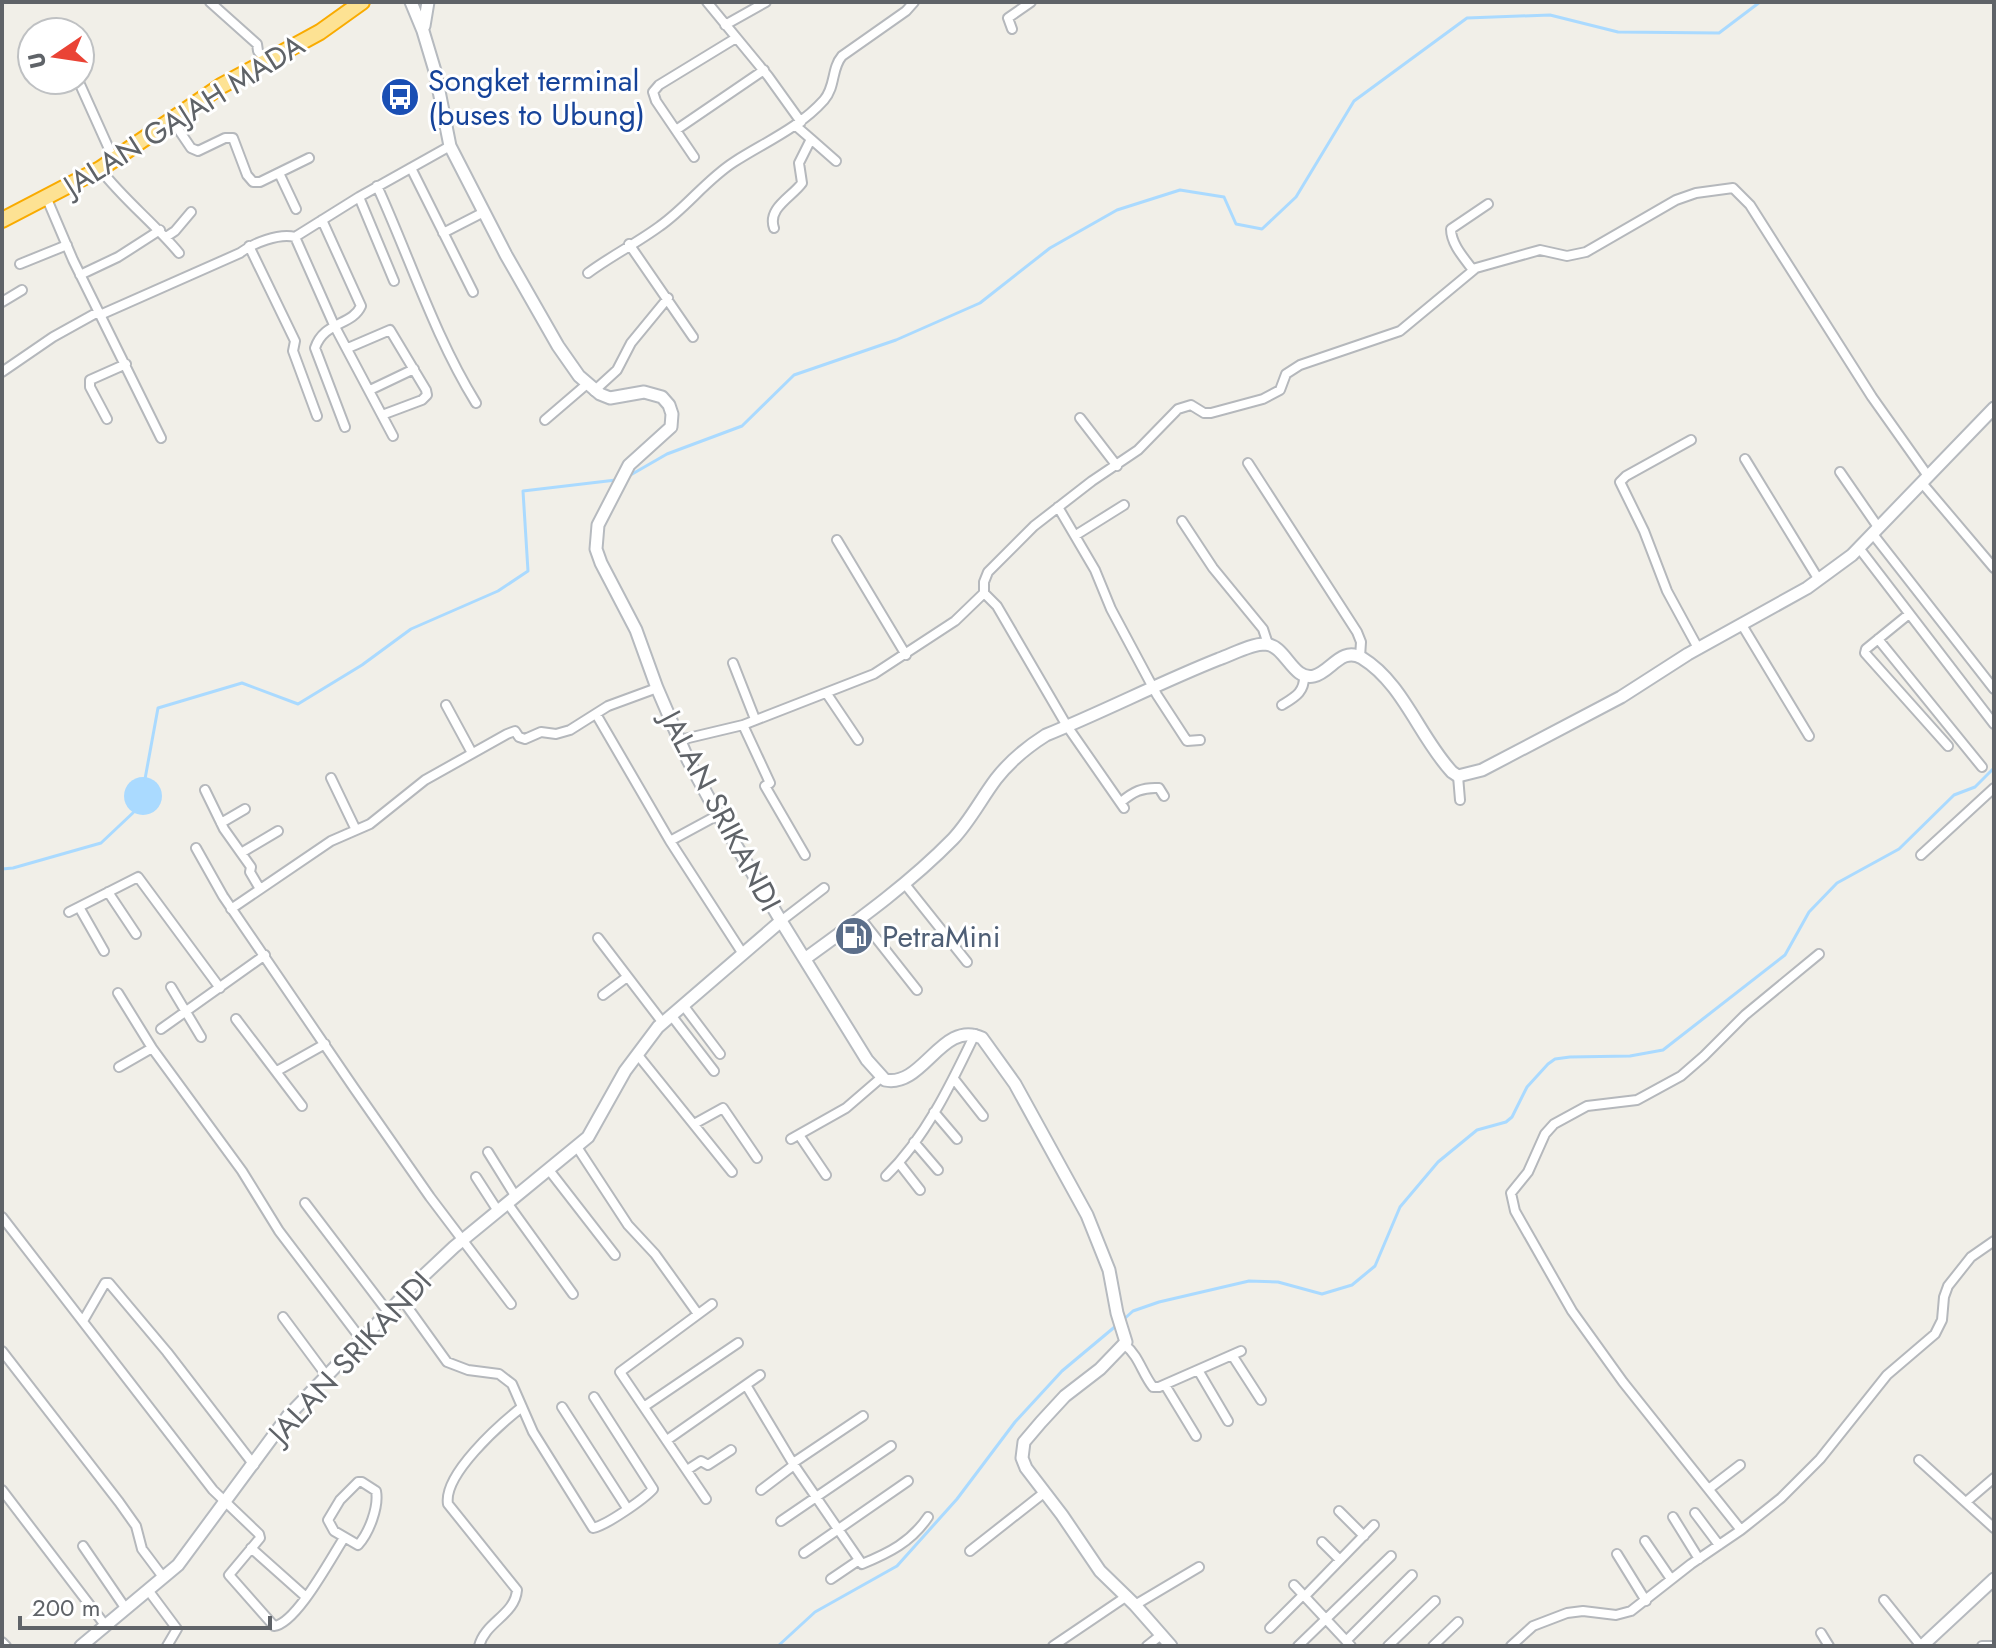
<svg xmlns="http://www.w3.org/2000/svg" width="1996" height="1648" viewBox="0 0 1996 1648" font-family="Jost,sans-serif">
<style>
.water{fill:#aadaff}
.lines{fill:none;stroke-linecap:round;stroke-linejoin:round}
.stream{stroke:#aadaff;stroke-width:3}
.street-casing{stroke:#b5b8bc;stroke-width:12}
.secondary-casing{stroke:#b6babf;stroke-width:15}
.highway-casing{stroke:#f9ab00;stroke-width:18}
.street{stroke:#fff;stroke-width:8}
.secondary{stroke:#fff;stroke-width:11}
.highway{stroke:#fde293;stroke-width:14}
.labels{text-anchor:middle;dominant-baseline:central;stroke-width:6;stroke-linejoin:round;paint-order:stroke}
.transit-label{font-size:30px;fill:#164399;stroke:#fff;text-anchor:start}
.street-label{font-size:30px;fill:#5f6368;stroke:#fff}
.service-label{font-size:30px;fill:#4e5e75;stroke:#fff;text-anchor:start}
</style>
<rect width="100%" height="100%" fill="#f1efe8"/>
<path class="water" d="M124 796a19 19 0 1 1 38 0a19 19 0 1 1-38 0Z"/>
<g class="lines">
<path class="stream" d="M627,477L667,454L742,426L794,375L896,340L980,303L1050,248L1117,210L1180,190L1224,197L1236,224L1262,229L1296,197L1354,101L1467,18L1550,15L1618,32L1719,33L1760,2
M145,779L158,708L242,683L298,704L362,665L411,629L498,591L528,571L523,491L616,480
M2,869L13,868L101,843L136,810
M1123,1320L1133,1311L1159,1302L1249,1281L1278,1282L1322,1294L1352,1285L1375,1266L1400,1207L1438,1162L1477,1130L1506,1122L1512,1117L1527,1087L1548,1064L1555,1059L1570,1057L1630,1056L1663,1050L1785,955L1809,912L1837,883L1899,849L1954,795L1975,787L1994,768
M778,1646L815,1612L897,1566L957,1499L1015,1422L1062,1371L1117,1325"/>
<g class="street-casing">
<path id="street" d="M210,2L257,44L258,51L266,61
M707,2L768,76L801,122
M725,25L766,2
M1012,29L1008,18L1031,2
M78,80L114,160
M172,120L191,148L198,151L225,138H233L247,175L253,182H260L309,158
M676,130L764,70
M811,139L836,161
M694,157L656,101L653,92L659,85L736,38
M411,168L473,292
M100,169C124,200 154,223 179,253
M279,173L296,209
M377,186C410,258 434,335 476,403
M359,197L394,281
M47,199L73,260L161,438
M322,220L361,306C352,326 324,321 315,348L345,427
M774,228C767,208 792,197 802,183L799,163L811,139L796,126
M443,233L484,212
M166,237L175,231L191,212
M629,244L693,337
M249,246L295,341L293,351L317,416
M20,264L67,245
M1473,270C1464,258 1451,244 1451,229L1488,204
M588,273C611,256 637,243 660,226C687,207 706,180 734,162C765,142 799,128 824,100C836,86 831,69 842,56L906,11L914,2
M80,275L118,257L160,230
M2,302L22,290
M100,315L240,253C253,243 279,233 295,237
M348,348L390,330L426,390L427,395L422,400L382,415
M2,372L53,337L98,312
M370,390L414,369
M594,391L617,370L631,343L668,298
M1080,418L1117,466
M107,419L90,387V380L126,364
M545,420L587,384
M393,436L334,325L295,237L359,197L450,146
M1691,440L1626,476L1620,482L1644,531L1667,591L1698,648
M1745,459L1819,580
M1248,463L1357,632L1361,642L1360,657
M1840,472L1878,527
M1922,483L1994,568
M1058,507L1095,570L1111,609L1157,695L1187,741L1200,740
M1182,521L1213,568L1263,629L1268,644
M1872,533L1994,689
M1076,535L1124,505
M837,540L906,655
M1859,548L1994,724
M984,593L997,606L1067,726L1124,808
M1909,614L1866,649L1865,653L1948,746
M1742,625L1809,736
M1878,639L1982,767
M733,663L755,719
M827,694L858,740
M446,705L472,753
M1282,705C1295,697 1305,692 1304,675
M596,714L670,841L743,954
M743,725L770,783L765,786L805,855
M680,740L743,725L874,674L955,621L984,593V582L988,572L1034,526L1092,481L1138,450L1178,409L1191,405L1204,413H1211L1263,399L1280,390L1286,374L1300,365L1400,331L1476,268L1540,250L1567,256L1586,252L1676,200L1696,193L1733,188L1750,205L1872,397L1928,476
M1458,776L1460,800
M331,778L356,830
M205,790L224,829L251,867L250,872L260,889
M1121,802C1133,792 1142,787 1159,788L1164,796
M221,823L245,809
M670,841L718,815
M196,848L223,896L354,1088L430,1197L511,1304
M241,853L278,831
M1921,855L1994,788
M904,883L967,962
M108,892L136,934
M79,907L104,951
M231,909L331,841L370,824L425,780L507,734L515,731L519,737L525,739L541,732L556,734L570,730L608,706L657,688
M69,912L138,877L220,988
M861,919L917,990
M781,921L824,888
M598,938L663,1023
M171,987L201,1037
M118,993L152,1048L242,1171L279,1231L361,1339
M603,995L627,977
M683,1005L720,1054
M671,1015L714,1071
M236,1019L302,1106
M161,1029L265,955
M637,1054L732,1172
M119,1067L152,1048
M277,1071L325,1044
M954,1079L983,1116
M934,1112L957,1139
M694,1124L723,1108L757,1158
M799,1135L826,1175
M791,1139L846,1108L882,1077
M914,1142L938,1170
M577,1147L628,1225L655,1254L698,1314
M488,1152L516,1197
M899,1163L920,1190
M549,1170L615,1255
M886,1176C926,1137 951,1084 975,1034
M476,1177L498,1211
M305,1203L388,1312
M508,1204L573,1294
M2,1217L213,1490L259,1534L260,1538L229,1575L274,1626C296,1624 331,1558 344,1538
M401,1298L447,1362L468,1370L499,1374L512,1384L533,1432L593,1528C607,1525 644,1499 653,1489L594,1397
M283,1317L326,1375
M83,1321L105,1283H109L167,1352L254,1465
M1125,1345C1139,1356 1142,1373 1153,1387H1159L1241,1351
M2,1351L119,1502L136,1526L142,1549L163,1577
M1232,1355L1261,1400
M1198,1370L1228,1421
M746,1385L794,1465L862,1564C889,1553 911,1542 928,1517
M1165,1385L1196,1436
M645,1406L738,1343
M562,1407L627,1508
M667,1440L760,1375
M1919,1460L1994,1528
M793,1463L863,1416
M687,1470L701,1461L708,1465L731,1450
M358,1482H362L376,1491C379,1507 369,1533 358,1545L334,1531L328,1520L340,1500Z
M1710,1488L1740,1465
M2,1490L105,1625
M761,1490L794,1465
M706,1499L620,1372L712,1304
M1966,1502L1994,1478
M1339,1511L1364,1536
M1695,1513L1719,1545
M1673,1517L1699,1559
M781,1521L891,1446
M1741,1530L1781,1498L1820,1459L1887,1375L1935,1334L1942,1320L1944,1297L1948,1286L1971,1257L1994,1241
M1645,1541L1671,1579
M1322,1542L1340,1560
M83,1546L126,1609
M251,1548L306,1597
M970,1551L1045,1492
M804,1553L908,1481
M1617,1554L1646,1601
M831,1579L859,1560
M1294,1585L1351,1646
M148,1590L177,1629L167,1646
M1305,1596L1374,1525
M1884,1600L1921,1646
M1135,1605L1199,1567
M1270,1628L1303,1595
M1821,1633L1829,1646
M1346,1641L1412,1575
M2,1642L6,1646
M479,1646C485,1622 515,1615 517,1590L448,1504C443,1475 499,1425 522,1407
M1053,1646L1127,1596
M1147,1646L1161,1635
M1298,1646L1391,1556
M1388,1646L1435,1601
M1433,1646L1458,1622
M1511,1646L1533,1626L1567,1613L1583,1611L1616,1615L1631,1611L1691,1564L1741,1530L1623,1382L1572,1311L1515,1211L1511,1193L1528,1172L1545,1134L1554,1124L1587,1106L1637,1100L1681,1076L1704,1056L1745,1015L1819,954
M1982,1646H1993"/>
</g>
<g class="secondary-casing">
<path id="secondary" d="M424,26L428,2
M781,921L867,1060L885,1080C923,1088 942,1019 982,1038L1015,1084L1087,1215L1109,1270L1117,1313L1126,1342L1100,1369L1065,1396L1041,1422L1024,1442L1022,1458L1026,1468L1062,1515L1100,1571L1135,1605L1171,1646
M806,958C857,921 909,884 953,839C970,821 981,799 996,779C1010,761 1027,747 1046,735C1105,711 1161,682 1219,659C1233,654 1251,644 1265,644C1286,645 1292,681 1314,676C1331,672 1341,646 1362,658C1403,683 1420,738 1452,772L1458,776L1482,770L1621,697L1688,654L1807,588L1852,555L1994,408
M81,1646L178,1565L288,1416L420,1279L454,1247L588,1137L625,1071L658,1027L781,921L718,815L688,760L657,688L636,630L601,563L596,549L598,525L629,465L671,427L672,414L669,405L662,397L644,392L610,398L600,394L579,376L558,346L506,255L450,146L435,71L423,31L411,2
M1922,1646L1994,1579"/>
</g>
<g class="highway-casing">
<path id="highway" d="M2,220L100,169L221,86L320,32L362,2"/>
</g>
<use href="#street" class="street"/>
<use href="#secondary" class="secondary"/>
<use href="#highway" class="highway"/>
</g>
<defs>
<g id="bus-disc" transform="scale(2)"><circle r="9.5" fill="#1a4fb4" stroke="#fff"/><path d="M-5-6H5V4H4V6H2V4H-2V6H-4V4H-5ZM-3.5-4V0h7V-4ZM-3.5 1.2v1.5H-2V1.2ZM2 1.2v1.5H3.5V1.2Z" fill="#fff"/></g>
<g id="fuel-disc" transform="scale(2)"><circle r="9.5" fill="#5c6f8a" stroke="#fff"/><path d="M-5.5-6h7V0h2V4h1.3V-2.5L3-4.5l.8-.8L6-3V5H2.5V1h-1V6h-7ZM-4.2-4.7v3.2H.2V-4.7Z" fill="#fff"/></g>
</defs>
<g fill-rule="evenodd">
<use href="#bus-disc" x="400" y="97"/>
<use href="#fuel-disc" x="854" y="936"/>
</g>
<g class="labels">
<g class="transit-label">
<text x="428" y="80">Songket terminal<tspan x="428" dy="34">(buses to Ubung)</tspan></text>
</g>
<g class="street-label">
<text transform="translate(184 115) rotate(-32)">JALAN GAJAH MADA</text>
<text transform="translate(721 811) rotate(62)">JALAN SRIKANDI</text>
<text transform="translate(350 1357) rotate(-47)">JALAN SRIKANDI</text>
</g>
<g class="service-label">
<text x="882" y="936">PetraMini</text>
</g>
</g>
<rect width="1996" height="1648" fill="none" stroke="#5f6368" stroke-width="8"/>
<g transform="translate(56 56) rotate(257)"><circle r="38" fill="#ffffff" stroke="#bfc1c3" stroke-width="2"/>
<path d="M0-6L14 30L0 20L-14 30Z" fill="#ea4335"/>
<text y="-12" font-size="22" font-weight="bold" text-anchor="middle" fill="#5f6368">U</text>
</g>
<path d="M20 1616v12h250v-12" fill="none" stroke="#5f6368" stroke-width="4"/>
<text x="32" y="1616" font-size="24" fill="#5f6368" stroke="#ffffff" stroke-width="6" paint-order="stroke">200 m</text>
</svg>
